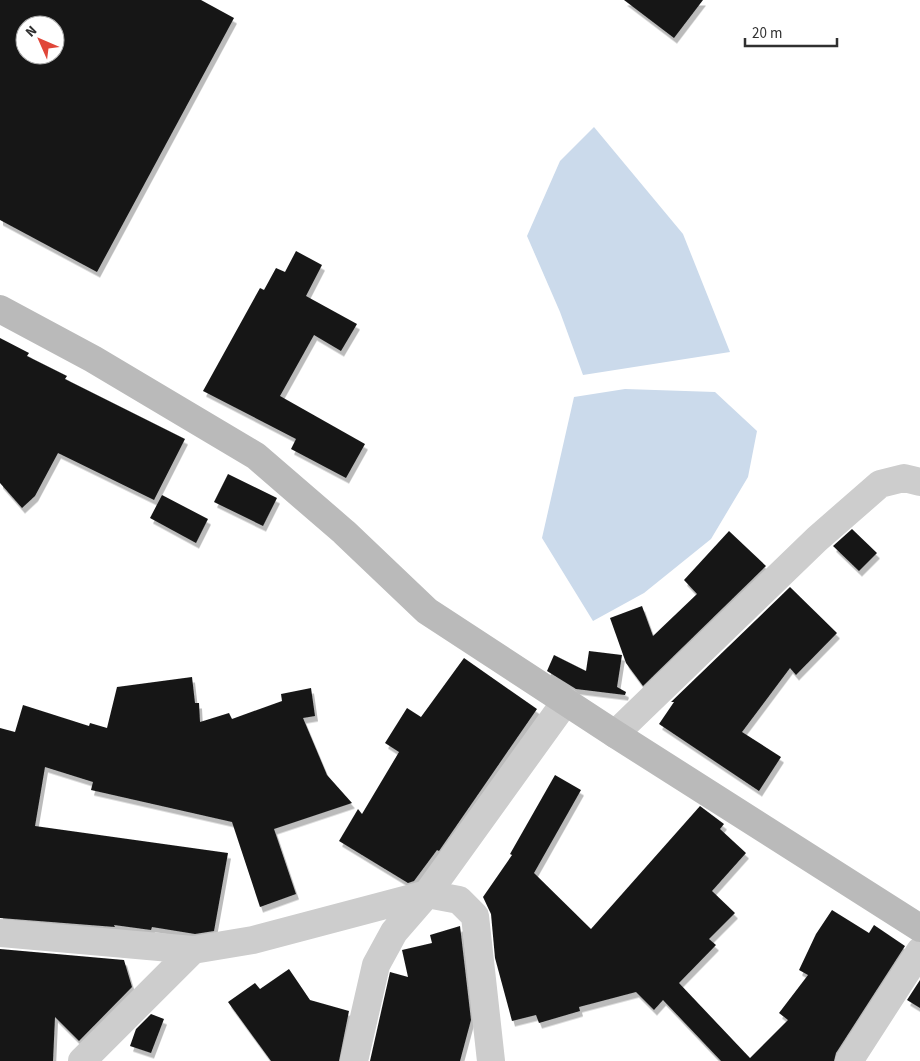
<svg xmlns="http://www.w3.org/2000/svg" width="920" height="1061" viewBox="0 0 920 1061" font-family="'Source Sans 3',sans-serif">
<style>
.water{fill:#cbdaeb}
.building{fill:#171717;fill-rule:evenodd;filter:url(#shadow)}
.lines{fill:none;stroke-linecap:round;stroke-linejoin:round}
.street{stroke:#cdcdcd;stroke-width:28}
.secondary{stroke:#bababa;stroke-width:28}
</style>
<defs>
<filter id="shadow"><feDropShadow dx="3" dy="5.5" stdDeviation="0" flood-color="#0004"/></filter>
</defs>
<rect width="100%" height="100%" fill="#fff"/>
<path class="water" d="M594,127L683,234L730,352L583,375L560,312L527,236L560,161Z
M625,389L715,392L757,431L748,477L711,539L644,593L593,621L542,538L574,397Z"/>
<path class="building" d="M0,0H201L234,18L97,272L0,220ZM25,25H55V55H25Z
M624,0H703L674,38Z
M296,251L322,265L306,296L357,324L341,351L314,335L280,396L365,444L346,478L291,449L296,439L203,391L260,288L264,290L276,268L285,272Z
M0,338L29,353L27,356L67,376L65,379L185,439L154,500L58,453L35,496L22,508L0,483Z
M228,474L277,498L263,526L214,502Z
M162,495L208,519L196,543L150,518Z
M852,529L877,553L859,571L833,546Z
M729,531L766,566L643,686L626,663L610,618L642,606L653,636L697,594L684,580Z
M790,587L837,633L796,675L790,668L742,732L781,757L759,791L659,724L674,702H671Z
M589,651L622,655L617,687L626,692L625,695L576,689L547,671L554,655L586,671Z
M464,658L537,709L439,851L437,850L414,881L408,883L339,841L358,809L362,814L399,752L385,743L407,708L421,717Z
M192,677L195,703H199L200,722L229,713L232,719L282,701L281,694L311,688L315,716L303,718L327,775L352,803L274,829L296,894L260,907L232,822L91,790L93,782L45,767L35,826L228,853L214,931L195,934L152,927L151,930L114,925L115,927L0,918V728L15,732L23,705L89,726L90,723L107,728L117,687Z
M555,775L581,790L534,873L591,929L700,806L724,824L720,829L746,853L712,891L735,913L709,939L716,945L679,983L750,1058L788,1020L779,1013L808,975L799,970L816,934L832,910L869,933L874,925L905,946L836,1053L834,1061H721L663,1000L654,1010L636,992L579,1007L580,1011L539,1023L536,1015L512,1021L495,958L491,914L483,897L512,855L510,854Z
M460,926L471,1020L460,1061H370L390,972L408,977L402,950L432,943L430,935Z
M0,949L124,960L132,987L79,1041L55,1017L53,1061H0Z
M289,969L310,1000L349,1011L339,1061H271L228,1002L255,983L260,989Z
M920,980V1008L907,1000Z
M151,1014L164,1019L151,1053L130,1046L136,1029Z"/>
<g class="lines">
<path class="street" d="M615,734L817,539L880,484L904,478L920,482
M0,933L193,950L253,940L427,894L459,900L475,916L491,1061
M82,1061L193,950
M354,1061L376,965L394,932L427,894L566,701
M849,1061L920,951"/>
<path class="secondary" d="M0,309L93,359L256,456L344,532L427,611L615,734L920,928"/>
</g>
<g transform="translate(40 40) rotate(315)"><circle r="24" fill="#ffffff" stroke="#acacac"/>
<path d="M0-4L9 19L0 12L-9 19Z" fill="#e04639"/>
<text y="-8" font-size="14" font-weight="bold" text-anchor="middle" fill="#303030">N</text>
</g>
<path d="M745 38v8h92v-8" fill="none" stroke="#303030" stroke-width="2.5"/>
<text x="752" y="38" font-size="15" fill="#303030" stroke="#ffffff" stroke-width="4" paint-order="stroke">20 m</text>
</svg>
